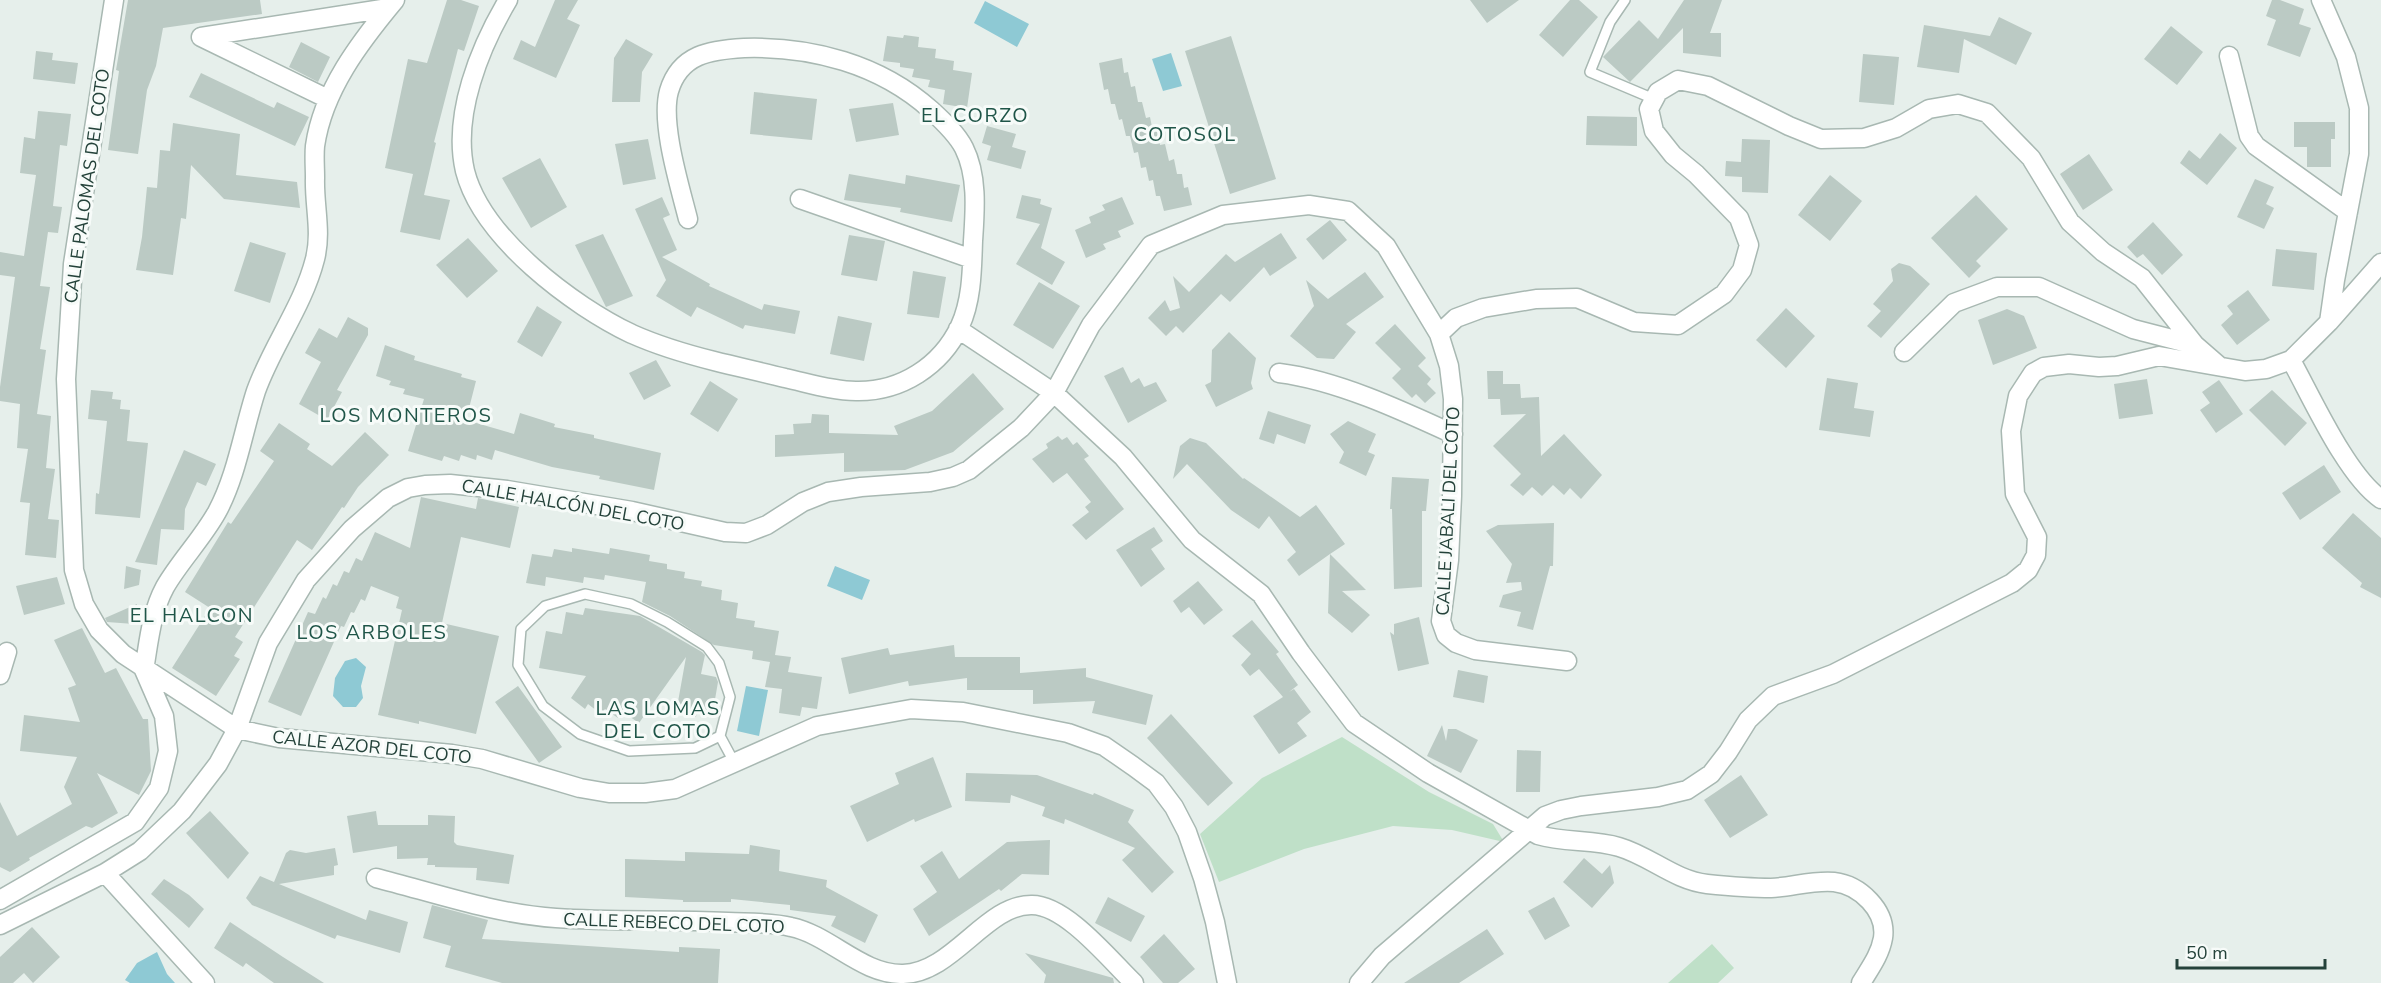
<svg xmlns="http://www.w3.org/2000/svg" width="2381" height="983" viewBox="0 0 2381 983" font-family="'Nunito Sans',sans-serif">
<style>
.green{fill:#bfe0c8}
.water{fill:#8ec9d4}
.building{fill:#bbcac4}
.lines{fill:none;stroke-linecap:round;stroke-linejoin:round}
.service-casing{stroke:#a8b8b2;stroke-width:12}
.minor-casing{stroke:#a8b8b2;stroke-width:21}
.service{stroke:#fff;stroke-width:9}
.minor{stroke:#fff;stroke-width:18}
.labels{text-anchor:middle;dominant-baseline:central;stroke-width:6;stroke-linejoin:round;paint-order:stroke}
.street-label{font-size:18px;fill:#24423a;stroke:#f7fbf9}
.neighbourhood-label{font-size:20px;letter-spacing:1.5px;fill:#1f5548;stroke:#f7fbf9}
</style>
<rect width="100%" height="100%" fill="#e6efeb"/>
<path class="green" d="M1342,737L1429,792L1493,824L1504,842L1452,830L1393,826L1304,849L1219,882L1200,834L1262,778Z
M1712,944L1734,968L1718,983H1668Z"/>
<path class="water" d="M985,1L1029,24L1017,47L974,23Z
M1171,53L1182,86L1163,91L1152,59Z
M835,566L870,580L862,600L827,586Z
M356,658L366,667L361,686L363,698L356,707H343L333,696L335,678L345,661Z
M746,686L768,690L759,736L737,731Z
M157,952L167,974L175,983H130L125,980L137,963Z"/>
<path class="building" d="M128,0H260L262,14L163,28L156,66L147,90L138,154L108,150L119,71L116,70Z
M447,0H461L479,6L464,51L458,49L434,142L436,143L424,195L450,200L440,240L400,232L413,174L385,168L408,59L427,63Z
M555,0H578L567,19L580,25L556,78L513,59L521,40L535,47Z
M1470,0H1519L1487,23Z
M1570,0H1579L1598,17L1563,57L1539,35Z
M1684,0H1722L1710,33H1721V57L1683,53V28L1630,82L1603,57L1639,20L1658,39Z
M2272,0H2280L2304,9L2299,24L2311,28L2300,57L2267,45L2276,20L2266,16Z
M1999,17L2032,33L2016,65L1964,39L1959,73L1917,67L1924,25L1990,36Z
M2171,26L2203,52L2177,85L2144,59Z
M904,35L919,37L918,47L936,49L935,58L954,61L953,70L972,73L967,108L943,104L945,90L928,87L930,80L912,77L914,69L900,67V63L883,61L887,36L903,38Z
M1231,36L1276,179L1230,194L1185,51Z
M626,39L653,54L642,72L640,102H612L614,58Z
M301,42L330,57L318,82L289,67Z
M36,51L53,53L52,60L78,63L75,84L33,79Z
M1863,54L1899,57L1894,105L1859,102Z
M1122,58L1124,73L1128,72L1131,87L1135,86L1138,102H1142L1146,118L1150,117L1153,132L1158,131L1160,145L1165,144L1169,161L1174,159L1177,174H1182L1184,188L1188,187L1192,205L1164,211L1160,196H1156L1153,180L1149,181L1146,167L1141,168L1138,152L1134,153L1130,136H1126L1122,119L1119,120L1115,104H1111L1108,89L1104,90L1099,63Z
M201,73L274,108L277,102L309,117L295,146L189,97Z
M754,92L817,99L812,140L750,134Z
M893,103L899,135L856,142L849,109Z
M38,111L71,114L67,146L60,145L53,206L62,207L58,233L48,232L40,286L50,287L40,349L46,350L37,414L51,416L46,468L55,469L48,519L59,520L56,558L25,555L30,503L20,502L28,449L17,448L20,404L0,401V387L15,277L0,275V252L24,256L36,175L20,173L24,137L35,139Z
M1587,116L1637,117V146L1586,145Z
M2294,122H2335V139H2331V167H2307V147H2294Z
M173,123L240,134L236,175L297,182L300,208L224,199L191,165L186,219L181,218L173,275L136,270L142,237L147,187L157,188L160,150L170,151Z
M987,126L1016,134L1012,147L1026,151L1021,169L987,160L991,146L982,143Z
M2220,133L2237,148L2207,185L2180,163L2189,150L2200,159Z
M648,139L656,179L623,185L615,144Z
M1742,139L1770,140L1768,193L1742,192V177L1725,176L1726,161L1741,162Z
M2089,154L2113,190L2083,210L2060,174Z
M540,158L567,207L531,228L502,178Z
M849,174L905,184L906,175L960,185L952,222L900,212L901,208L844,200Z
M1830,175L1862,201L1830,241L1798,215Z
M2255,179L2274,187L2266,204L2274,208L2264,229L2237,217Z
M1022,195L1041,199L1040,204L1052,208L1041,248L1065,262L1052,285L1016,264L1040,224L1016,218Z
M1976,195L2008,229L1976,261L1981,266L1969,278L1931,238Z
M662,197L670,215L663,218L677,250L662,257L710,284L709,286L762,310L764,304L800,311L795,334L745,325L743,329L697,307L691,317L656,296L666,280L635,209Z
M1122,197L1134,224L1118,231L1121,237L1103,244L1106,249L1086,258L1075,230L1091,223L1089,217L1105,210L1102,205Z
M1330,220L1347,240L1323,260L1306,239Z
M2153,222L2183,255L2162,275L2143,254L2137,258L2127,247Z
M1281,233L1297,258L1270,276L1264,267L1230,302L1221,294L1183,333L1176,326L1166,336L1148,318L1165,300L1170,311L1180,308L1173,276L1189,292L1226,254L1235,262Z
M603,234L633,296L606,307L575,245Z
M849,235L885,241L877,281L841,275Z
M468,238L498,271L467,298L436,265Z
M250,242L286,253L270,303L234,291Z
M2276,249L2317,253L2314,290L2272,286Z
M1899,263L1910,266L1930,284L1881,338L1867,326L1881,311L1873,304L1893,281L1891,269Z
M913,271L946,277L939,318L907,314Z
M1365,272L1384,297L1346,324L1356,332L1334,359L1317,358L1290,336L1314,306L1306,280L1328,299Z
M1039,282L1080,306L1053,349L1013,325Z
M2248,290L2270,320L2237,345L2221,325L2233,314L2227,306Z
M537,306L562,322L542,357L517,342Z
M1786,308L1815,336L1786,368L1756,340Z
M2007,309L2024,316L2037,348L1993,365L1978,320Z
M838,316L872,323L864,361L830,354Z
M348,317L368,328V335L337,390L342,392L327,420L299,404L321,362L305,353L319,328L337,338Z
M1395,324L1426,358L1418,366L1431,379L1427,384L1436,393L1425,403L1416,394L1412,398L1392,378L1401,369L1375,343Z
M1229,332L1256,358L1251,383L1253,389L1216,407L1205,385L1211,382L1212,350Z
M385,345L415,356L414,360L462,374L461,377L476,381L466,420L514,434L520,413L555,424L554,427L594,435V438L661,453L654,490L599,479L600,476L552,467L495,450L492,460L477,455L476,460L461,455L459,461L444,456L442,461L408,451L424,399L403,394L405,389L389,385L391,381L376,376Z
M656,360L671,386L644,400L629,373Z
M1123,367L1131,383L1139,378L1144,387L1156,382L1167,401L1128,423L1104,376Z
M1487,371H1503V384H1520L1521,398L1539,397L1541,456L1564,434L1602,475L1581,499L1570,488L1564,495L1553,485L1542,496L1532,487L1523,496L1510,485L1521,474L1493,446L1526,414L1501,415L1500,399H1488Z
M973,373L1004,409L953,452L905,470L844,472V453L775,457V435L794,434L793,424L811,423L812,414L829,415V433L898,435L894,426L932,411Z
M1827,378L1858,383L1854,408L1874,411L1870,437L1819,430Z
M2147,379L2153,414L2119,419L2114,384Z
M2219,380L2243,414L2216,433L2200,410L2210,403L2202,392Z
M710,381L738,399L718,432L690,414Z
M91,390L113,392L112,399L121,400L120,409L130,410L127,441L148,443L140,518L95,514L96,493L99,494L107,421L88,419Z
M2272,390L2307,423L2285,446L2249,410Z
M1268,411L1311,425L1305,444L1277,434L1274,444L1259,439Z
M1348,421L1376,434L1368,452L1375,455L1366,476L1339,463L1344,452L1330,434Z
M279,423L310,444L307,449L332,466L365,432L389,455L358,487L344,508L342,507L312,550L297,540L235,637L243,642L234,656L240,659L216,696L172,668L210,608L185,592L228,522L231,524L274,461L260,451Z
M1058,436L1062,440L1067,437L1073,445L1077,442L1089,456L1084,459L1124,509L1086,540L1072,525L1089,512L1085,507L1091,502L1067,473L1053,483L1032,459L1048,448L1046,444Z
M1190,438L1206,443L1243,479L1244,478L1300,517L1316,505L1345,544L1330,554L1366,590L1342,591L1370,615L1352,633L1328,613L1330,554L1299,576L1287,560L1296,552L1269,516L1259,529L1231,510L1187,464L1173,479L1180,446Z
M184,450L216,464L206,486L197,482L185,509L184,530L161,529L157,565L135,562Z
M2324,465L2341,492L2300,520L2282,493Z
M1392,477L1429,479L1426,511H1422V587L1394,589L1392,509H1390Z
M421,497L476,509L478,498L519,507L510,548L461,537L442,623L499,636L476,734L419,721V724L378,715L402,610L396,608L399,597L371,586L365,601L361,599L354,613L351,612L344,627L341,626L301,716L268,702L308,612L315,614L323,597L326,599L333,584L337,586L344,571L349,573L356,558L362,561L375,532L410,548Z
M2353,513L2381,538V598L2360,587L2362,583L2322,548Z
M1554,523L1553,566H1550L1533,630L1517,626L1521,612L1499,607L1503,595L1522,590L1521,582L1506,583L1512,564L1486,531L1498,525Z
M1154,527L1163,541L1151,549L1165,569L1141,587L1116,550Z
M572,548L609,554L610,548L650,555L649,561L667,564V569L685,572L684,578L702,581L701,586L722,590L721,600L738,603L736,618L755,621L754,627L779,631L775,655L791,657L788,672L822,677L817,709L802,707L800,716L779,713L782,689L765,687L770,662L752,659L753,651L714,645L670,616L642,602L646,582L605,575L604,580L584,577L583,583L546,577L545,586L526,583L532,554L552,557L554,549L572,552Z
M126,566L141,570L139,585L124,589Z
M57,577L65,604L24,615L16,586Z
M1198,581L1223,610L1204,625L1189,607L1181,613L1173,601Z
M137,604L134,624L107,622L105,618Z
M585,608L640,616L702,652L705,655L701,674L716,677L718,682L713,711L697,708L696,717L676,713L686,657L639,723L623,712L618,718L605,709L601,714L588,704L585,709L571,698L586,676L539,668L546,631L562,634L566,612L583,615Z
M1419,617L1429,664L1398,671L1390,632L1394,635V624Z
M1252,620L1279,652L1276,654L1298,685L1289,692L1294,689L1311,712L1297,723L1307,736L1279,754L1253,716L1283,697L1259,669L1250,676L1241,665L1251,654L1232,636Z
M82,628L105,673L116,668L143,719H148L151,771L139,795L97,773L118,813L92,828L86,826L29,858L30,860L10,872L0,867V802L17,836L72,804L64,787L77,757L20,751L24,715L80,722L68,688L76,685L54,640Z
M954,645L955,657H1020V673L1086,668V677L1153,695L1146,725L1092,713L1095,701L1033,704V690H967V678L909,686L908,681L849,694L841,658L888,648L890,655Z
M1458,670L1488,676L1484,703L1453,697Z
M518,686L562,747L539,763L495,702Z
M1171,714L1233,783L1208,806L1147,738Z
M1442,725L1446,741L1448,729H1456L1478,740L1461,773L1427,756Z
M1517,750L1541,751L1540,792H1516Z
M933,757L952,807L915,822L914,819L867,842L850,806L899,784L895,773Z
M966,773L1037,775L1093,795L1094,793L1134,810L1128,822L1174,872L1152,893L1122,860L1135,848L1065,819L1064,824L1042,816L1045,807L1011,795L1010,803L965,801Z
M1741,775L1768,815L1730,838L1704,800Z
M210,811L249,853L228,879L186,833Z
M376,811L378,825H428V815L455,816L454,842L457,845L514,855L509,884L476,880L477,868L435,867V865H427L428,858L397,859V846L353,853L347,816Z
M1050,840L1049,875L1022,874L1001,891L999,889L929,936L913,909L937,892L920,866L942,851L959,879L1007,842Z
M750,845L780,850L779,871L827,880L826,887L878,915L865,943L831,926L836,916L790,910V905L731,899V902H683V900L625,897V859L685,861V852L749,854Z
M335,848L338,865L334,866V875L279,884L366,920L369,910L408,922L400,953L337,935L335,939L252,905L246,898L260,876L274,882L286,853L290,850L306,853Z
M1584,858L1602,874L1610,865L1614,883L1592,908L1563,882Z
M164,879L189,895L204,909L189,928L151,894Z
M1108,897L1145,916L1131,942L1095,923Z
M1554,897L1570,926L1545,940L1528,911Z
M432,905L488,920L482,939L679,952V947L720,949L718,983H502L445,967L451,946L423,938Z
M230,922L283,957L324,983H274L246,963L243,967L214,948Z
M32,927L60,957L33,983L24,973L13,983H0V957Z
M1487,929L1504,954L1459,983H1404Z
M1164,934L1195,969L1178,983H1163L1140,957Z
M1025,953L1113,978L1114,983H1044L1046,975Z"/>
<g class="lines">
<g class="service-casing">
<path id="service" d="M1625,0L1610,22L1590,72L1654,99
M720,736L695,748L629,751L580,734L543,706L518,665L521,629L545,606L585,594L631,604L667,622L707,647L719,663L730,697L720,736L734,762"/>
</g>
<g class="minor-casing">
<path id="minor" d="M114,0L73,264L66,379L74,570L84,604L99,630L123,654L237,729L279,738L452,754L482,759L580,788L609,793H645L675,789L817,726L911,709L963,712L1068,733L1104,746L1133,766L1156,783L1174,807L1187,832L1203,878L1215,922L1227,983
M508,0C480,47 452,115 465,171C482,238 573,306 632,334C659,346 686,354 714,361C738,367 761,372 785,378C808,383 832,391 856,391C901,392 941,366 960,326C972,300 972,269 973,241C975,211 978,176 964,148C957,134 943,121 931,110C880,64 811,46 744,48C710,50 680,54 669,91C660,123 680,187 688,219
M2321,0L2346,57L2359,108V154L2335,280L2329,322
M201,37L388,8
M201,37L328,99
M2229,56L2249,136L2256,146L2348,212
M800,199L972,259
M958,329L1054,393L1123,457L1192,540L1261,594L1301,653L1354,723L1428,773L1538,835C1565,843 1593,839 1619,847C1650,856 1674,880 1707,884C1727,886 1750,888 1771,888C1792,887 1813,880 1834,882C1860,885 1887,911 1883,938C1880,955 1870,968 1861,983
M1439,334L1456,318L1483,308L1536,299L1577,298L1634,322L1678,325L1724,294L1742,270L1749,245L1739,218L1696,174L1673,155L1654,131L1649,109L1658,92L1678,80L1708,86L1789,126L1821,139L1864,138L1896,128L1929,109L1958,104L1987,113L2031,158L2070,222L2103,252L2142,278L2195,345L2218,365
M1904,352L1954,303L1997,287H2039L2133,329L2195,345
M2291,360C2312,398 2347,476 2381,499
M1279,373C1336,380 1401,410 1453,434
M144,670C149,641 151,613 165,587C180,561 202,539 217,512C237,475 243,431 256,391C272,346 303,306 315,259C322,232 314,205 315,178C315,167 314,156 315,146C323,90 360,42 395,0
M0,675L7,652
M105,873L205,983
M376,878C435,893 495,914 556,918C613,922 671,919 728,922C749,923 771,922 791,927C830,935 862,975 903,974C953,973 986,904 1032,905C1066,905 1110,960 1134,983
M0,900L135,822L159,788L168,751L164,716L144,670
M0,925L105,873L140,851L182,811L218,764L237,729L268,643L306,580L352,529L388,498L408,488L425,485L450,484L507,490L632,511L725,532L746,533L767,525L803,502L828,492L861,487L930,482L953,477L969,470L1021,428L1054,393L1091,325L1151,245L1223,215L1309,205L1348,211L1386,246L1439,334L1449,366L1453,399L1452,496L1449,560L1441,621L1446,635L1456,643L1475,650L1567,661
M1359,983L1382,956L1545,816L1561,810L1581,806L1658,797L1687,790L1711,774L1728,752L1748,720L1773,696L1833,674L2012,583L2028,570L2036,555L2037,537L2015,494L2011,431L2018,396L2033,373L2044,367L2069,364L2099,367L2117,366L2159,356L2245,371L2266,369L2291,360L2329,322L2381,263"/>
</g>
<use href="#service" class="service"/>
<use href="#minor" class="minor"/>
</g>
<g class="labels">
<g class="street-label">
<text transform="translate(87 186) rotate(-82)">CALLE PALOMAS DEL COTO</text>
<text transform="translate(573 505) rotate(10)">CALLE HALCÓN DEL COTO</text>
<text transform="translate(1448 511) rotate(-87)">CALLE JABALI DEL COTO</text>
<text transform="translate(372 747) rotate(6)">CALLE AZOR DEL COTO</text>
<text transform="translate(674 923) rotate(2)">CALLE REBECO DEL COTO</text>
</g>
<g class="neighbourhood-label">
<text x="975" y="115">EL CORZO</text>
<text x="1185" y="134">COTOSOL</text>
<text x="406" y="415">LOS MONTEROS</text>
<text x="192" y="615">EL HALCON</text>
<text x="372" y="632">LOS ARBOLES</text>
<text x="658" y="708">LAS LOMAS<tspan x="658" dy="23">DEL COTO</tspan></text>
</g>
</g>
<path d="M2177 959v9h148v-9" fill="none" stroke="#24423a" stroke-width="3"/>
<text x="2186" y="959" font-size="18" fill="#24423a" stroke="#f7fbf9" stroke-width="4.5" paint-order="stroke">50 m</text>
</svg>
